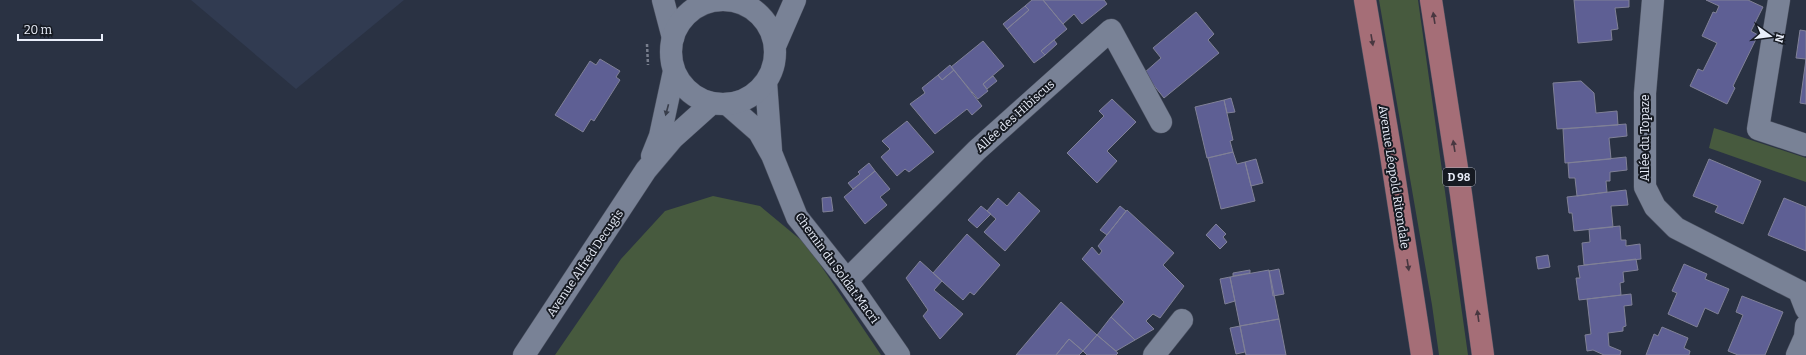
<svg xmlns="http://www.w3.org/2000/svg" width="1806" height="355" viewBox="0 0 1806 355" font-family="Bitter,serif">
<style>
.built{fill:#313b51}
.green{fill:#475a3e}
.building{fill:#5e5f94;stroke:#808197}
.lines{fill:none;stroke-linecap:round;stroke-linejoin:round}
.minor-casing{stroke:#4b5160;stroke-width:23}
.tertiary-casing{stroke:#4b5160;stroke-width:23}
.trunk-casing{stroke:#4b5160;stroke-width:23}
.path{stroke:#787e8d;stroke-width:2.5;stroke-dasharray:3 2;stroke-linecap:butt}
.minor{stroke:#798296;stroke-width:22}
.tertiary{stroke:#798296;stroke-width:22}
.trunk{stroke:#a56e77;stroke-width:22}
.oneway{fill:#483740}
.oneway2{fill:#393e4b}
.labels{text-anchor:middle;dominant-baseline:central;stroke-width:4;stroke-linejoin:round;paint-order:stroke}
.shield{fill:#161a22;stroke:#aaafba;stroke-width:1}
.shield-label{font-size:11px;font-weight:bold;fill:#eaeffb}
.street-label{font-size:12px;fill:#eaeffb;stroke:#161a22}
</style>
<rect width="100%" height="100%" fill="#2a3243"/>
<path class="built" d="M191,0H404L296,89Z"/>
<path class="green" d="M1379,0H1418L1468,355H1439L1432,305Z
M1714,128L1806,158V182L1709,148Z
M713,196L760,206L807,245L881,355H555L621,259L665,211Z"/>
<path class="building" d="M1032,0H1043L1067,29L1041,51L1045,55L1034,63L1007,29L1029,10L1025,6Z
M1043,0H1104L1107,4L1082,24L1074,14L1063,24Z
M1574,0H1629V7L1615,8L1618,29L1611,30L1612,40L1578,43Z
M1706,0H1748L1763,7L1751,31L1758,35L1733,86L1735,88L1727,104L1690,86L1698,69L1703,71L1717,43L1702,36L1713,12L1716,13L1719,6Z
M1025,6L1029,10L1007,29L1003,24Z
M1196,12L1214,34L1208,40L1219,53L1164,98L1144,73L1161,58L1153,48Z
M1800,30L1806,31V104L1800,103L1806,59L1796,58Z
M1054,40L1057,44L1045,55L1041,51Z
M983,41L1004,66L983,84L988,91L978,99L951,67Z
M600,59L620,71L616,77L620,80L594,121L591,119L583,132L555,115L590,61L596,65Z
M950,65L954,70L942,80L938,75Z
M954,70L982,106L972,115L967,109L935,134L910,104L925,93L922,88L938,75L942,80Z
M993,76L997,81L987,89L983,84Z
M1581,81L1594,93L1596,113L1617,111L1618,125L1557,129L1553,83Z
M1231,98L1235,112L1227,113L1224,100Z
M1112,99L1136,122L1107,151L1117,161L1097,183L1067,153L1104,116L1099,111Z
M1224,100L1233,140L1230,141L1233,152L1207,158L1195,107Z
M907,121L934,152L909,172L905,169L897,176L881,157L890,149L882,141Z
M1626,124L1627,136L1609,138L1611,159L1565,163L1563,129Z
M1233,152L1237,164L1245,162L1255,201L1221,209L1208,158Z
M1626,157L1627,170L1610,172V181H1606L1607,192L1577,196L1575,178H1569L1568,163Z
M1256,159L1263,183L1251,186L1245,162Z
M1709,159L1761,181L1743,224L1715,212L1718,206L1693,196Z
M869,163L875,171L853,189L848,183L860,174L858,172Z
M875,171L890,189L880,197L887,205L865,224L844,197Z
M1626,190L1628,205L1611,206L1613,227L1574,231L1572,213H1569L1567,197Z
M1019,192L1040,211L1005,251L984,232L996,219L987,211L998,198L1007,206Z
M831,197L833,211L823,212L822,198Z
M1784,198L1806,207V251L1768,235Z
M981,206L991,214L977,228L968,220Z
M1120,206L1126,211L1107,235L1100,230Z
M1127,210L1174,253L1163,265L1184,286L1160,318L1153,314L1146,321L1154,329L1135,340L1111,317L1124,302L1082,259L1092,247L1099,255L1102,251L1098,246Z
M1216,224L1226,234L1223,237L1227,242L1220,249L1206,235Z
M1620,226L1621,240H1626V246L1640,244L1641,259L1584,265L1582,243L1590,242L1589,229Z
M967,234L1000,265L974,295L970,292L963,300L933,273Z
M1548,255L1550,267L1538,269L1536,257Z
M1636,259L1638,270L1623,272L1624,282L1620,283L1621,295L1579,300L1576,278H1580L1578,266Z
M920,261L942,281L934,290L963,314L940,339L923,316L928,310L906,278Z
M1684,264L1707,274L1705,279L1729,289L1718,314L1705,308L1697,327L1668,314L1677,293L1672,291Z
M1279,269L1284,294L1273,296L1269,271Z
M1250,270V273L1233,276V273Z
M1269,270L1279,319L1240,326L1230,277Z
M1230,277L1235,301L1225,304L1220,279Z
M1631,294L1632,305L1624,306L1626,326L1623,327V331L1608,333L1609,346L1621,351L1620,355H1604L1593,350L1587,351L1585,335L1591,334L1587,299Z
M1742,296L1783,312L1765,355H1738L1728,351L1743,315L1736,312Z
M1061,302L1097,335L1083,351L1069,339L1056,355H1016Z
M1111,317L1135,340L1116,351L1097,335Z
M1279,319L1286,355H1246L1240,326Z
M1240,326L1245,352L1236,354L1230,328Z
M1662,327L1688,338L1684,348L1690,351L1689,355H1646L1654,334L1658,336Z
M1097,335L1118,353L1116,355H1087L1083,351Z
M1069,339L1083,351L1079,355H1056Z"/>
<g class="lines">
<g class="minor-casing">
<path id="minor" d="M663,0L673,38
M715,0H716
M1653,0L1645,93V187L1655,207L1676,228L1799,291L1806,309
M1779,0L1758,129L1806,145
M766,82L771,150
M727,104L759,132L772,155L797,217L847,280L899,355
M847,280L977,150L1111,30L1161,122
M1154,355L1182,320
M1797,355L1805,337L1806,326"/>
</g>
<g class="tertiary-casing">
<path id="tertiary" d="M671 52a52 52 0 1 1 104 0a52 52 0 1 1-104 0Z
M775,46L795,0
M652,156L660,136L674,71
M524,355L646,170L673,138L712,103"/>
</g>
<g class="trunk-casing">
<path id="trunk" d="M1365,0L1389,142L1422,355
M1431,0L1461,194L1483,355"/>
</g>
<path class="path" d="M647,44L648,65"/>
<use href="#minor" class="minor"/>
<use href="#tertiary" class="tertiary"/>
<use href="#trunk" class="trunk"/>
</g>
<defs><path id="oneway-solid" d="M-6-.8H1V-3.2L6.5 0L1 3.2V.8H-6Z"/></defs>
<g class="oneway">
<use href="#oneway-solid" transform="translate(1434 18) rotate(-99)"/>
<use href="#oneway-solid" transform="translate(1372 40) rotate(80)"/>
<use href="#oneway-solid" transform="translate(1454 146) rotate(-99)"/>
<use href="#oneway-solid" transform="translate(1408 265) rotate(81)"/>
<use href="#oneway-solid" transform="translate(1478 316) rotate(-98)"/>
</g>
<use class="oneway2" href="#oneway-solid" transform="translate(667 110) rotate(105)"/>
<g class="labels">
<rect class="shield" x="1443" y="168" width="32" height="18" rx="3"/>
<g class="shield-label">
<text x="1459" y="177">D 98</text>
</g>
<g class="street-label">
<text transform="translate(1015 116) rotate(-42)">Allée des Hibiscus</text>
<text transform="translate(1645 138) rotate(-90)">Allée du Topaze</text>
<text transform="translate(1394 177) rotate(81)">Avenue Léopold Ritondale</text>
<text transform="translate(585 263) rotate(-56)">Avenue Alfred Decugis</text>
<text transform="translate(837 268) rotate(54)">Chemin du Soldat Macri</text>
</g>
</g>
<g transform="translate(1770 36) rotate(104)" stroke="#161a22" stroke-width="3" paint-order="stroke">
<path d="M0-3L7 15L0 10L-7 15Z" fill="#eaeffb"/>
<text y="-6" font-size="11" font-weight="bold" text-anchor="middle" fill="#eaeffb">N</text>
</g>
<path d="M18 34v6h84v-6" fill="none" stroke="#eaeffb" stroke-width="2"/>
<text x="24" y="34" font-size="12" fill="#eaeffb" stroke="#161a22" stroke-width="3" paint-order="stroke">20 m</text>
</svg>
